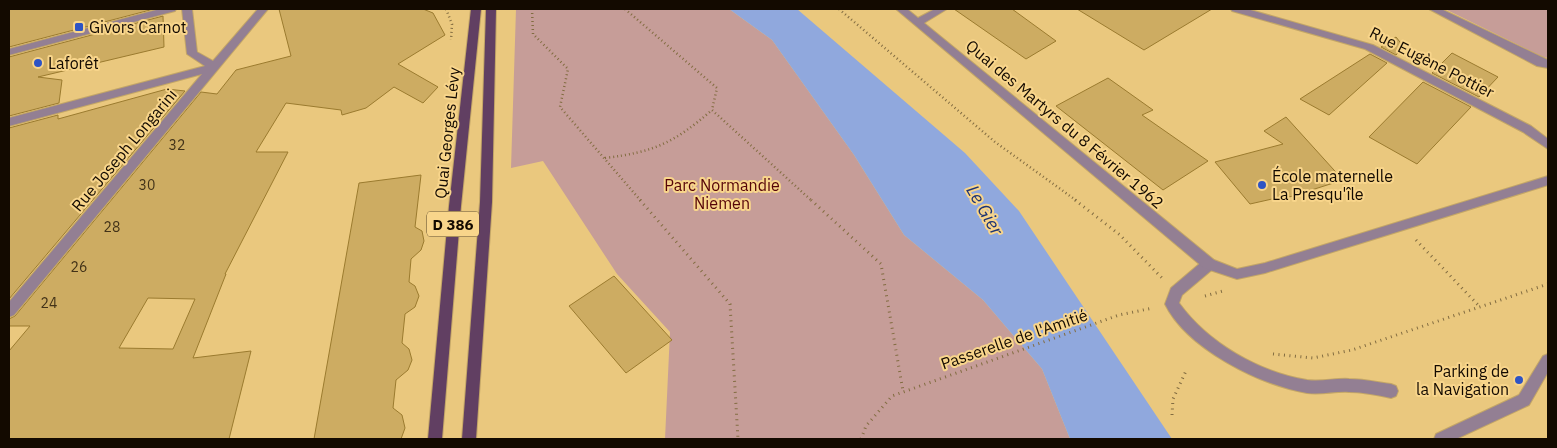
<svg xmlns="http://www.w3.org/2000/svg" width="1557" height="448" viewBox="0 0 1557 448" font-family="'IBM Plex Sans',sans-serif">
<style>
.green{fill:#c69d98}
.water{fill:#90a8dd}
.building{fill:#cdac62;stroke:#9b7b2f;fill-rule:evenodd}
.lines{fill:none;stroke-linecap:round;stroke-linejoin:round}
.service-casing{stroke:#c3a667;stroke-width:2}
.minor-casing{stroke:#c3a667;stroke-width:2}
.primary-casing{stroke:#c3a667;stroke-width:2}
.path-far1{stroke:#826c41;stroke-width:2.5;stroke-dasharray:1 3;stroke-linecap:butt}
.path{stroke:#826c41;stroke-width:3;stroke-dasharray:1 4.5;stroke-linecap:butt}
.service{fill:#937f93;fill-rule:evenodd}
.minor{fill:#937f93;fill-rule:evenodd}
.primary{fill:#613f62;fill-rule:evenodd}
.poi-dot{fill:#2e54c4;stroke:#f8d58b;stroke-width:2}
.labels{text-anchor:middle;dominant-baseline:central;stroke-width:4;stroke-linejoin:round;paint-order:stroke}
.number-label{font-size:14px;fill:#423218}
.shield{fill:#f8d58b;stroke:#58472a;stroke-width:1}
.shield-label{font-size:15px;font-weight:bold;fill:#130a00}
.poi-label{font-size:16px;fill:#130a00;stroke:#f8d58b;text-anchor:start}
.street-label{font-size:16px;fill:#130a00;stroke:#f8d58b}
.park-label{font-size:16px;fill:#550308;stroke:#f8d58b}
.water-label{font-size:18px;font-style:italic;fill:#1d3474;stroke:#f8d58b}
</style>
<rect width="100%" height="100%" fill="#eac87e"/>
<path class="green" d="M516,9H729L772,40L854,155L904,235L983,300L1042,369L1070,439H665L670,332L617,274L543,161L511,168Z
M1445,9H1548V58L1543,57Z"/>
<path class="water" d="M729,9H797L965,153L1019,211L1172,439H1070L1042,369L983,300L904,235L854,155L772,40Z"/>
<path class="building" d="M9,9H154L9,47Z
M279,9H423L433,13L445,35L398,64L438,87L423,103L394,87L366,108L342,115L341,110L286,103L256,152H288L225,274H226L193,358L251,351L229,439H9V351L30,326H9V319L15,316L201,92L217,94L236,70L291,56ZM148,298L195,299L173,349L119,348Z
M954,9H1012L1056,41L1026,59Z
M1077,9H1212L1144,50Z
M163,16L164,47L38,77L62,80L59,103L9,116V57Z
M1396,37L1404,47L1396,55L1381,47Z
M1452,53L1498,77L1479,97L1432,73Z
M1370,54L1387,63L1329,115L1300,99Z
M1108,78L1153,110L1142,115L1208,161L1163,190L1056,106Z
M1423,82L1471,107L1417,164L1369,137Z
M167,89L185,91L9,299V128L58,115V119Z
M1286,117L1343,180L1283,199L1281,197L1250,204L1215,162L1283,144L1264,131Z
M421,175L415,227L422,231L424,241L421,250L411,259L409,282L415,286L419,296L415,307L405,314L402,343L409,349L412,360L408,370L396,380L393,408L402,415L405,428L401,439H314L359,183Z
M614,276L672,340L626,373L569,306Z"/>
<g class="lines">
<g class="service-casing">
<path id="service" d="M1209,259L1214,260L1215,264L1214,268L1182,295L1179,303C1208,343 1259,372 1307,380C1321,382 1336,378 1349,379C1363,379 1377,382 1391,384L1396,386L1398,391L1396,396L1391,398C1377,395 1363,392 1349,392C1336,391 1321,395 1307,393C1260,385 1187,349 1165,304L1171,288L1204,260Z
M1548,354V372L1529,405L1456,439H1434L1436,434L1519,395L1543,356Z"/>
</g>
<g class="minor-casing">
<path id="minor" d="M160,9H176L175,11L9,55V49Z
M182,9H192L197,52L213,61L258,9H268L14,315L9,317V302L202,74L9,126V118L205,66L187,54Z
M896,9H907L918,18L935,9H947L924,23L1214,260L1237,269L1265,263L1548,176V185L1265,273L1237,279L1204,268Z
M1231,9H1247L1373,45L1531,126L1548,139V149L1523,132L1365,49L1232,11Z
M1429,9H1441L1548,60V68L1537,66Z"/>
</g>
<g class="primary-casing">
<path id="primary" d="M471,9H481L461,206L442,439H428L449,206Z
M486,9H496L492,202L476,439H462L480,202Z"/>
</g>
<path class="path-far1" d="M446,9L452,24L451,40
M532,9L533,34L568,69L560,107L641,201
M625,9L717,88L712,110L812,201
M839,9L995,142L1077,201
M605,158C654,152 674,143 712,110"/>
<path class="path" d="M640,200L730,304L738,439
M811,200L881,264L903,391
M1075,200L1120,235L1162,278
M1416,240L1480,307
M1205,296L1223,291
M1273,354L1313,358L1352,350L1548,284
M1172,415L1173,399L1186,371
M861,439L866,426L892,396L1119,315L1153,308"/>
<use href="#service" class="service"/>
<use href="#minor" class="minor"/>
<use href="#primary" class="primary"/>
</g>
<g class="poi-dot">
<rect x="74" y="22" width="10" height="10" rx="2.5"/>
<circle cx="38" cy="63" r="5"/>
<circle cx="1262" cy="185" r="5"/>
<circle cx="1519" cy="380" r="5"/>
</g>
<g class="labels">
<g class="number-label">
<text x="177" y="145">32</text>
<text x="147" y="185">30</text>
<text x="112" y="227">28</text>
<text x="79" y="267">26</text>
<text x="49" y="303">24</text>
</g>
<rect class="shield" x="427" y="211.5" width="52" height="25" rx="4"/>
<g class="shield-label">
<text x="453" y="224">D 386</text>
</g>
<g class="poi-label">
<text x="89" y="27">Givors Carnot</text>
<text x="48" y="63">Laforêt</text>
<text x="1272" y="176">École maternelle<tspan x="1272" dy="18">La Presqu'île</tspan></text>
<text x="1509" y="371" text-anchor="end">Parking de<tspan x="1509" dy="18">la Navigation</tspan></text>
</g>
<g class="street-label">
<text transform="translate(1432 62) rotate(27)">Rue Eugène Pottier</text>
<text transform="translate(1065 124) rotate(40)">Quai des Martyrs du 8 Février 1962</text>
<text transform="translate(447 133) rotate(-84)">Quai Georges Lévy</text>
<text transform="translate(124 150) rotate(-50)">Rue Joseph Longarini</text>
<text transform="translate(1014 339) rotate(-19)">Passerelle de l'Amitié</text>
</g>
<g class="park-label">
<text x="722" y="185">Parc Normandie<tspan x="722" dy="18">Niemen</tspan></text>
</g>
<g class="water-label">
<text transform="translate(985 210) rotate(60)">Le Gier</text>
</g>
</g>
<rect width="1557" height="448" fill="none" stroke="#130a00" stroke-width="20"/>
</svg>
